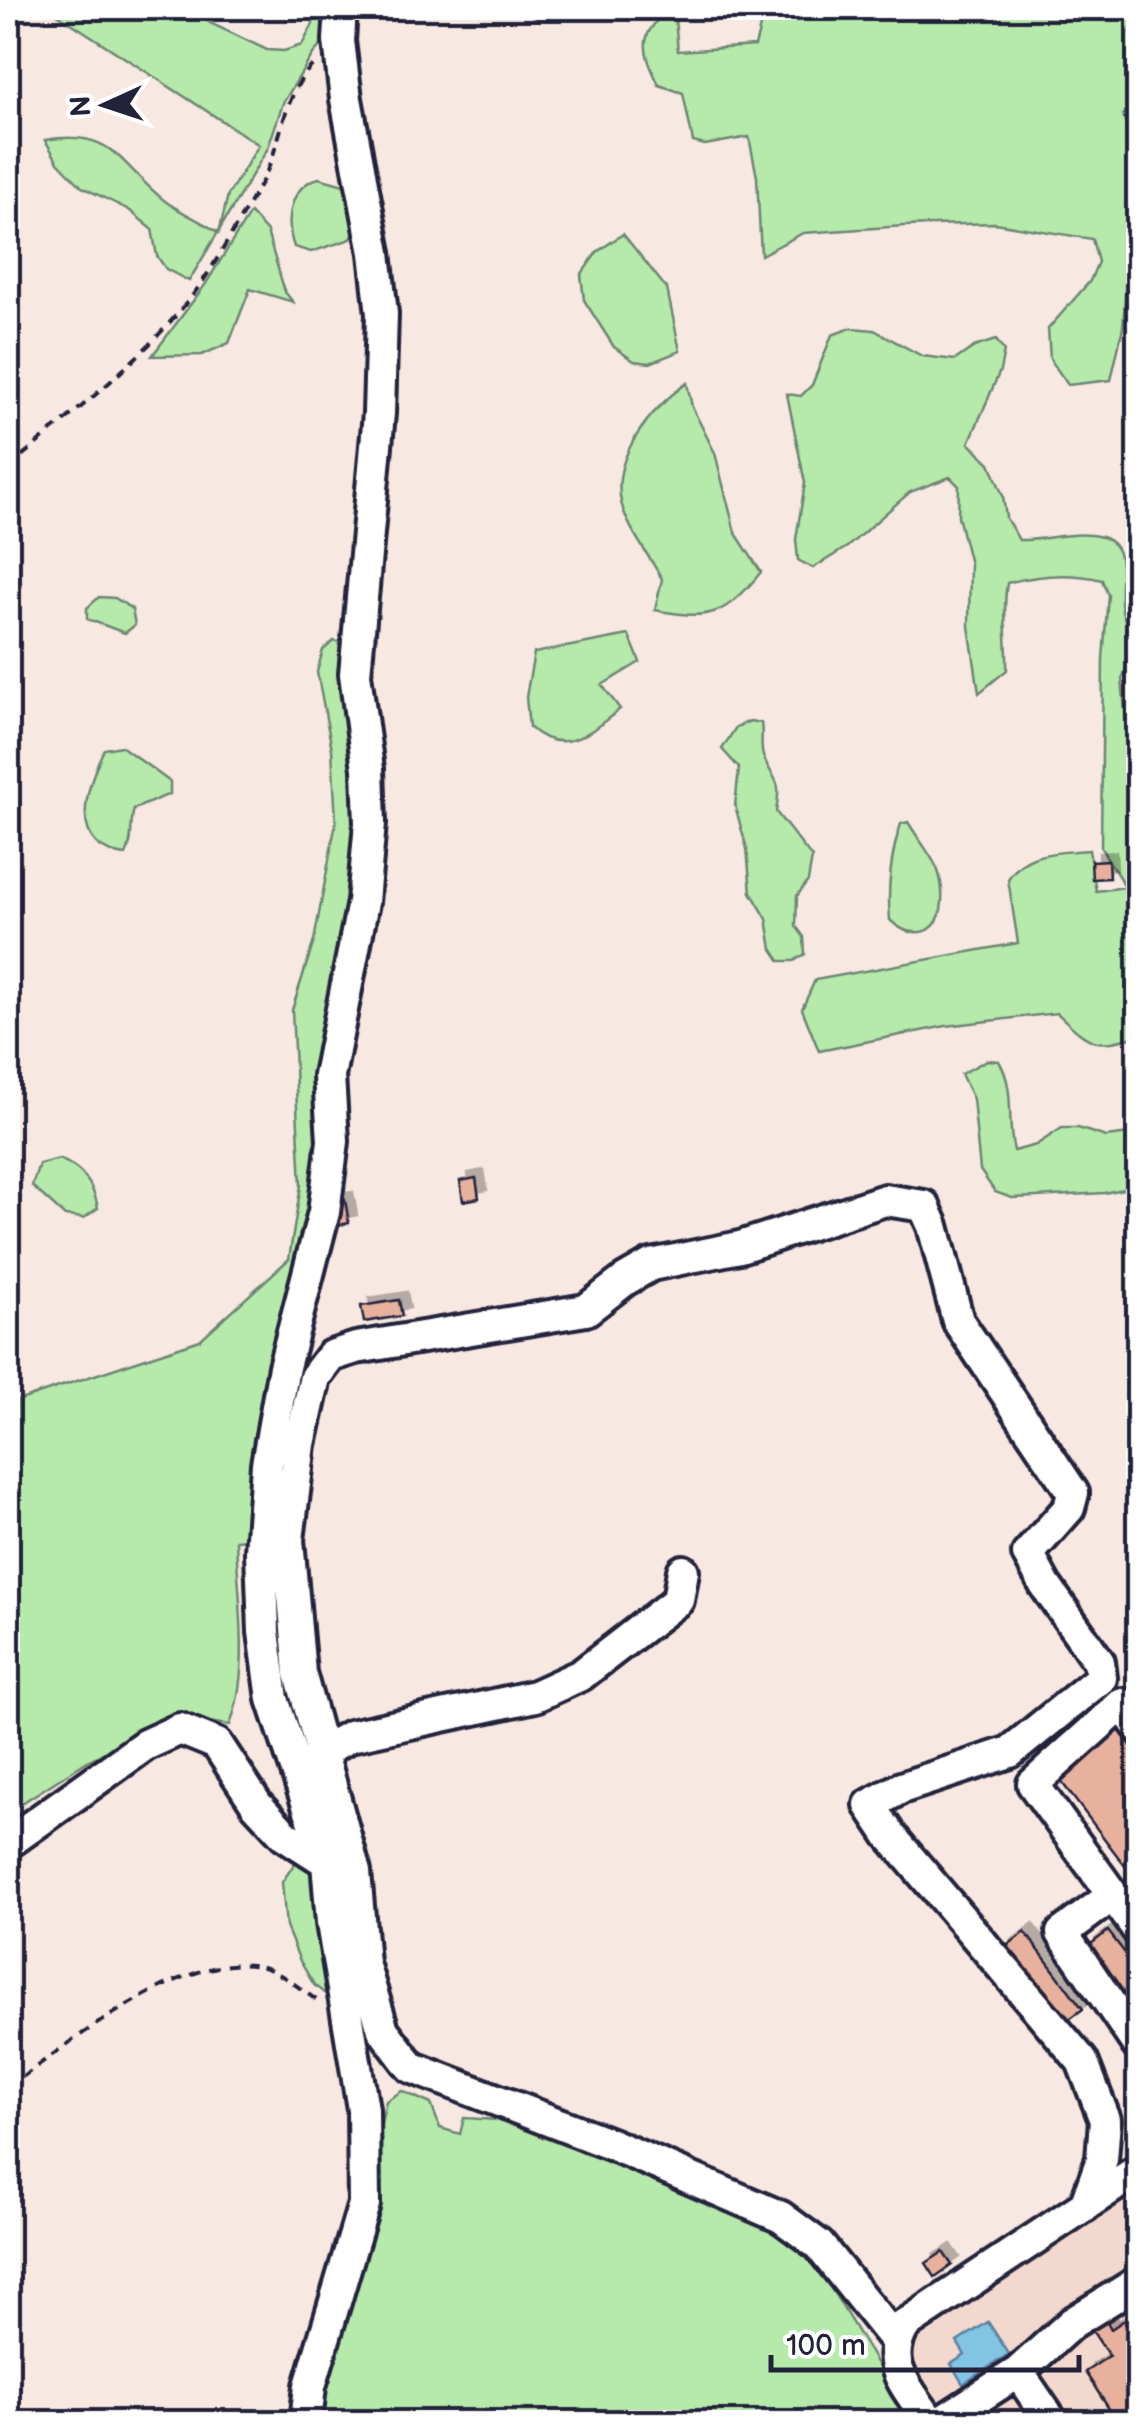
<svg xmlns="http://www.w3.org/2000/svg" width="1146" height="2430" viewBox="0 0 1146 2430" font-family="'Balsamiq Sans',sans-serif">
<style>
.built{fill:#f3d8ce}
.green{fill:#b6eaab;stroke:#6c8673;stroke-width:2.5}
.water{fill:#82c4e3;stroke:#5c83a0;stroke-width:2.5}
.building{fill:#e8b19e;stroke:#22223b;stroke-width:2.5;filter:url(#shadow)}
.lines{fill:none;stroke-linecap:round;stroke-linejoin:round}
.minor-casing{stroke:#22223b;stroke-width:38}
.path{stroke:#22223b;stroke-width:4;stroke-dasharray:10 8;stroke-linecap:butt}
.minor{stroke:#fff;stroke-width:30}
</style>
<defs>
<filter id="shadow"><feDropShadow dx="8" dy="-8" stdDeviation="0" flood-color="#0004"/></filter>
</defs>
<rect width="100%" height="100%" fill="#f8e8e2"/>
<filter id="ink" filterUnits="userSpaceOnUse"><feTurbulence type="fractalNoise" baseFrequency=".01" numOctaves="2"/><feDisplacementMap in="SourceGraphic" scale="20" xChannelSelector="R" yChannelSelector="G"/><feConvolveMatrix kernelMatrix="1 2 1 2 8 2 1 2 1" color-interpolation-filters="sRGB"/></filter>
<g filter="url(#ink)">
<path class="built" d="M1138,2185V2422H944L902,2344Z"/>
<path class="green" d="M48,8H191L210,23L267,50L284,51L302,45L313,24L316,8H338L331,34L313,54L283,103L268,148L189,281L166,269L157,256L152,229L129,210L82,187L58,162L45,140C115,128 119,165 165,201C181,213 202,221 219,233L228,195L259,145Z
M661,8H674L678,51L755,46L765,8H1138V96L1123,115L1131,140L1138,149V185L1129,238L1123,327L1111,380L1068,385L1050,359L1048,329L1090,281L1098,262L1092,239L995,223L904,226L803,233L761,255L757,177L749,137L705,145L693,142L683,93L659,85C653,72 642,52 647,37C650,25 661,21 661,8Z
M319,178L351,187L358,222L351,239L311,252L294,247C285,221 289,186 319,178Z
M250,213L267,232L285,292L293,302L250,289L229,343L202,355L152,356L205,285Z
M623,234L667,289L680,351L650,363L634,361L614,347L584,300L581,275L597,252Z
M851,328L874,330L922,356L955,360L974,347L996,340L1004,351L1000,371L969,443L990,463L1003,496L1006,518L1019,540C1043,541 1067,532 1091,535C1138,539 1114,587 1123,614C1126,624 1134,632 1137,643L1122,679L1129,755L1128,802L1138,833V1036C1093,1048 1091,1045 1057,1013L946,1026L819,1051L802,1009L815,980L1018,943L1008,879C1026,850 1059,853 1089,850L1096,891L1125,887L1101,848L1103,659L1108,595L1102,580C1070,572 1038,575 1007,583C1002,612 1008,640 1007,670L979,693L969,626L970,564L958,516L959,486L950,477L910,492L847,547L813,568L798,560L796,539L805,483L787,394L801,396L812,385L832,335Z
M687,383L692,407L715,453L735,532L761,572C726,615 711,621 655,610L662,579C649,555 627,528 621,502C611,456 652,408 687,383Z
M99,597L115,598L132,609L135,625L125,633L87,619V608Z
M629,635L640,662L602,685L620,709C590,733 563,758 529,727L526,697L534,653Z
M334,641L345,644L362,813L329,1130L251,1539L236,1540C238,1599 251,1669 230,1725L176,1718L89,1760L8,1812V1605L11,1603L17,1401L200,1340L289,1259L301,1185L292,1010L314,941L336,822L332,749L317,672L323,650Z
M750,721L761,723C763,734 760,747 763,756C775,785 782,776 776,812L812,858L808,881L797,896L796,926L804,937L805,954L794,961H780L772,949L767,919L751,892L747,849L735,806L739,768L722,749L736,727Z
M121,746L170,782V794L134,809C129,825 134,840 126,855C66,849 86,787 104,749Z
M908,822C917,837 930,853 937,868C944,886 947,924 925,931C911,935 900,930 890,920C887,889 891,853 901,824Z
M987,1060L999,1061C1016,1090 1006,1120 1014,1151L1036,1145L1062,1128H1078L1106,1137L1138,1133V1186L1104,1193L1036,1197L1012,1198L995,1192L980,1170L973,1099L961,1074Z
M59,1159C82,1168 93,1183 98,1208L84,1218L65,1216L32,1186L39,1164Z
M301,1854L312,1864L329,1997L314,1985L300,1961L286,1927L282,1882Z
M402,2091L431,2104L440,2128L460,2134L464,2118L498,2120L573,2132L717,2201L811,2255L912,2422H319L327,2364L386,2101Z"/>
<path class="water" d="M988,2322L1009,2354L963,2384L951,2364L965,2355L957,2342Z"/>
<path class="building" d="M1126,770H1138V832H1127Z
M1108,860L1109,878L1092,879L1091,861Z
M476,1178L479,1198L463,1201L460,1181Z
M345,1200L349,1223L335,1226L330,1202Z
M399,1300L402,1316L364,1322L361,1306Z
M1119,1729L1138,1755V1883L1057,1776Z
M1108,1931L1138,1970V2012L1087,1947Z
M1025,1932L1083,2009L1061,2025L1004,1948Z
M943,2252L952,2265L935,2277L926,2263Z
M1138,2311V2422L1130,2409L1115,2418L1085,2372L1109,2356L1089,2326L1104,2317L1111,2329Z"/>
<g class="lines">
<g class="minor-casing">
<path id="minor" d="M1138,1726L1122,1704L1033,1784L1138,1930
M322,1752L350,1736L535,1696L581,1675L678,1600L683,1571
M8,1843L145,1745L180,1729L217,1744L257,1805L285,1835L327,1862
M1113,1895L1062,1933L1138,2045
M895,2340L819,2245L781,2217L613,2145L411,2067L383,2030L363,1963L355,1872L300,1673L288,1540L300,1444L315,1377L331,1356L356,1348L586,1310L625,1280L651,1265L740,1247L885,1200L924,1206L933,1226L958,1321L1073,1493L1069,1508L1028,1554L1045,1585L1099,1662L1101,1678L1010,1752L901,1788L870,1805L890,1835L1082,2061L1105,2120L1102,2159L1085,2206
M1018,2372L1072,2323L1138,2282
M306,2422L310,2386L364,2204L363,2109L332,1923L327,1862L273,1699L264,1632L261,1552L267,1464L284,1367L324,1212L333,1141L329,1076L363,902L370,823L368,769L355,674L379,413L382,314L375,253L346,99L339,41L341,8
M930,2422C909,2388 880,2365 905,2325L1138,2170
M941,2422L1018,2372L1052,2422"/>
</g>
<path class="path" d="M8,467C73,414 140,362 192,296C218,262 238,221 260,185C283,146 281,92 317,61
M8,2088C64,2046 193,1944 266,1968C284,1975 302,1990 318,2001"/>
<use href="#minor" class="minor"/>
</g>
</g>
<rect width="1146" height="2430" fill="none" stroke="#fff" stroke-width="40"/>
<rect x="20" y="20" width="1106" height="2390" fill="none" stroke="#22223b" stroke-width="4" filter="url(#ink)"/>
<g transform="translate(105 105) rotate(267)" stroke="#ffffff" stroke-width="8" paint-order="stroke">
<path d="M0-8L18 38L0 25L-18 38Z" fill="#22223b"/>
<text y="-15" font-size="28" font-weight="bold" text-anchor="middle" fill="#22223b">N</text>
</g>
<path d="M771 2355v15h308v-15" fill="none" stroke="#22223b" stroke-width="5"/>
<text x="786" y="2355" font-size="30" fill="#22223b" stroke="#ffffff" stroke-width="8" paint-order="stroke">100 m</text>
</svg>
